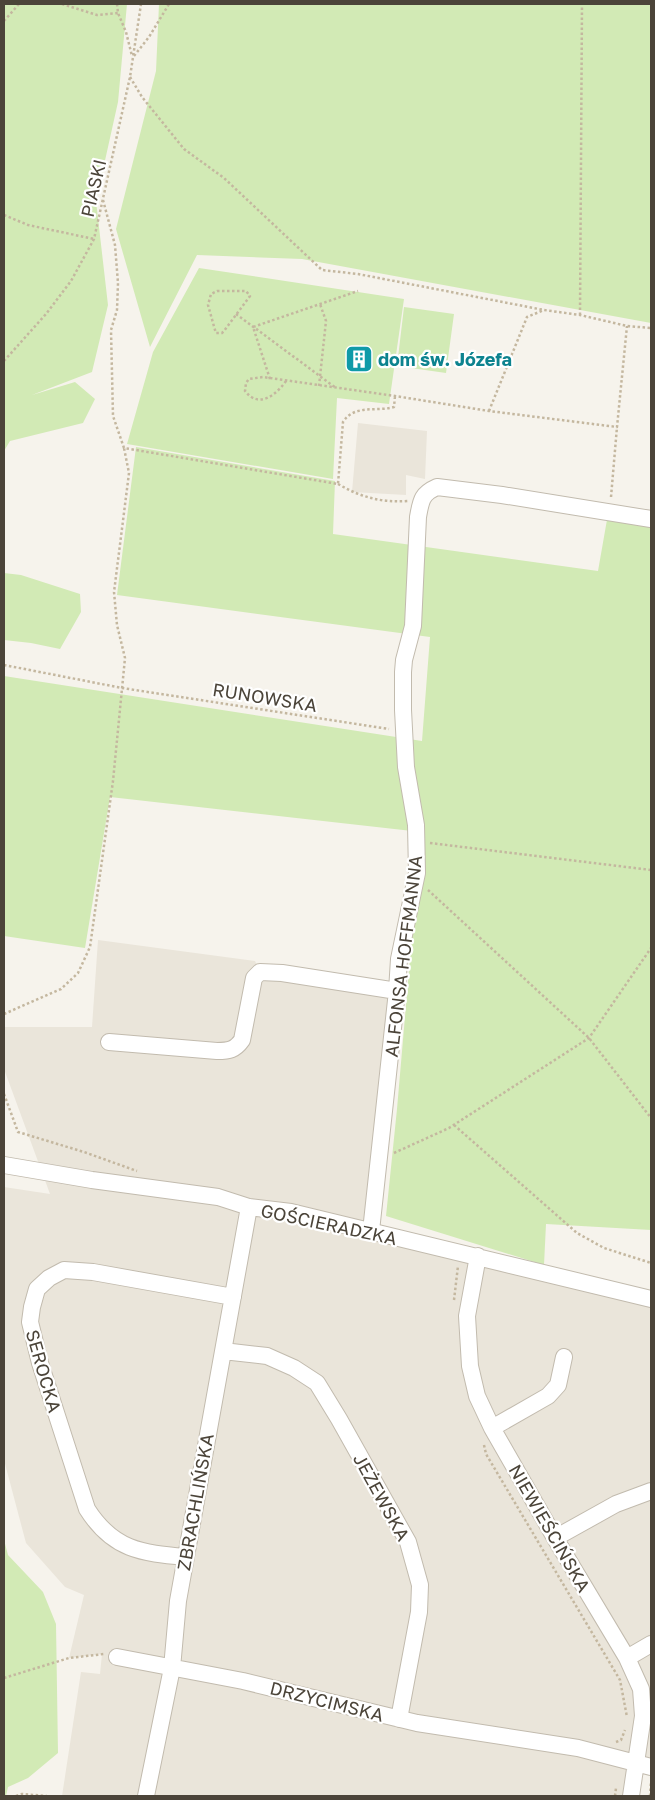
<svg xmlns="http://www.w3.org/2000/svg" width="655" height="1800" viewBox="0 0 655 1800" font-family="'Golos Text',sans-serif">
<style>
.residential{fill:#eae5da}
.green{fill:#d2eab5}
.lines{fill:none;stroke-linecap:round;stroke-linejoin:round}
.minor-casing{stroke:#c2bbae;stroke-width:18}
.path{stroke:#c4b79f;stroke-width:2.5;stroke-dasharray:2.5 2.5;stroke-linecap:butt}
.minor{stroke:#fff;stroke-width:16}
.labels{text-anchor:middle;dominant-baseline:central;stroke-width:4.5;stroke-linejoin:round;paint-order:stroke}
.street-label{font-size:18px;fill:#4b4439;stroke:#fff}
.culture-label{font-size:18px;font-weight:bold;fill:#0d838f;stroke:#fff;text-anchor:start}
</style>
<rect width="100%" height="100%" fill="#f6f3ec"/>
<path class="residential" d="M358,423L427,431L425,479L406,475V495L352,492Z
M98,940L255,961L260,972L397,991L371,1231L651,1299V1767L637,1762L631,1796H62L81,1672L100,1674L102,1654L69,1658L84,1595L65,1587L26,1543L4,1460V1187L50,1194L4,1069V1027H92Z"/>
<path class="green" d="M4,4H127L118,102L96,201L108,305L92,372L32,395L75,382L95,399L83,423L10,441L4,451Z
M159,4H651V323L302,259L197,255L150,347L116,229L156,71Z
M199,268L404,299L389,404L337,398L333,479L127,444L153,352Z
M404,307L454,314L446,373L397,366Z
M136,447L335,481L333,534L598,571L608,514L651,522V1230L546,1224L544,1265L386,1216L397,1109L421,832L110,797L85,948L4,936V676L422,741L430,637L117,595Z
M4,573L21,575L80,594L81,612L60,649L31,643L4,640Z
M4,1540L8,1555L43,1592L56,1624L58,1753L28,1778L8,1787L6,1796H4Z"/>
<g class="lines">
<g class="minor-casing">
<path id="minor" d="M109,1042L217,1051C229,1051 235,1050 242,1040L254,978L260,972L282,973L397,991
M4,1165L92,1180L218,1197L249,1207L291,1212L651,1299
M371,1231L397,991L399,959L417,873L416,825L406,767L403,710V672L404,660L413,626L418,517C421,501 421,494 437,487L502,495L651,519
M478,1256L467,1316L470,1366L477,1396L492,1428L555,1538L627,1658L641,1689L643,1716L631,1796
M223,1351L267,1356L294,1368L317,1383L339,1419L408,1542L420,1585L419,1612L399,1719
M492,1428L548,1396L558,1385L564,1357
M555,1538L616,1504L651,1491
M186,1557C141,1553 113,1550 87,1509L40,1363L30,1322L32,1307L37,1289L49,1278L64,1270L93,1272L233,1297
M117,1657L243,1681L417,1723L578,1748L651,1767
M627,1658L651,1644
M146,1796L172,1668L178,1601L249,1207"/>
</g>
<path class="path" d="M62,4L97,15L118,13
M117,4L118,13L126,32L132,56
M4,21L19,4
M134,56L149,37L169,4
M130,77L142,97L184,149L224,178L322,270L358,274L544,310
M103,200L115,245L118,283L117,310L111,330L113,416L124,448L338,484L343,422C354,404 377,412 394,407L395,396
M4,215L28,225L94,239
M217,291H246L250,296L224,331L222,333H216L215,330L208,305L211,294Z
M236,314L336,388
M580,315L582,4
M4,361L46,314L71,281L94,239L130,77L141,4
M270,379L253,327L358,291
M286,381C276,395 259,409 245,391L246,383L249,379L263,377L395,396L489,411L617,427L627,326
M319,386L326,321L320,304
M489,411L527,317L544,310L580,315L627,326L651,328
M338,484C360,497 382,503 408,501
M611,497L617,427
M4,665L122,688L389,729
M430,843L651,870
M428,890L589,1038L651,1118
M4,1014L61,989L78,973L90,947L113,781L125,658L117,625L114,592L129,473L124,448
M4,1094L18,1132L84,1152L137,1171
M454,1125L577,1233L604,1248L651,1263
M394,1153L449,1128L589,1038L651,948
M454,1300L458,1266
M484,1445L486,1454L620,1680L627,1717
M4,1678L69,1658L104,1654
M616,1742L621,1740L625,1730
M16,1796L22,1794L47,1796
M615,1796L616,1788
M650,1796L651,1781"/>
<use href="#minor" class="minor"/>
</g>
<defs>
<g id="building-square" transform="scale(1.4375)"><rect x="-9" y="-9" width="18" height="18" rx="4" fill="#0f9aa8" stroke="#fff"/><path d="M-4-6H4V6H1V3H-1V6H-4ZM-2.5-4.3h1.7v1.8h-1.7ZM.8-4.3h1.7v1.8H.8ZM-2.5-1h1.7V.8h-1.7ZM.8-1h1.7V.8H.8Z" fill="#fff"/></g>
</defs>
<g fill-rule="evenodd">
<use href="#building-square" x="359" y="359"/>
</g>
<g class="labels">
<g class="street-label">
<text transform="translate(93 188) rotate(-77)">PIASKI</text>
<text transform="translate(265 697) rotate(9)">RUNOWSKA</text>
<text transform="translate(403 956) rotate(-83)">ALFONSA HOFFMANNA</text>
<text transform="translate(329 1224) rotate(12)">GOŚCIERADZKA</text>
<text transform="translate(44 1371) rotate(74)">SEROCKA</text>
<text transform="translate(382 1497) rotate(61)">JEŻEWSKA</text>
<text transform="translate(195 1502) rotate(-80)">ZBRACHLIŃSKA</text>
<text transform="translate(550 1528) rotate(60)">NIEWIEŚCIŃSKA</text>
<text transform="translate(327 1701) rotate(14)">DRZYCIMSKA</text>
</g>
<g class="culture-label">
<text x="378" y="359">dom św. Józefa</text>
</g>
</g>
<rect width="655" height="1800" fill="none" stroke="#4b4439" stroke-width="10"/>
</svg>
